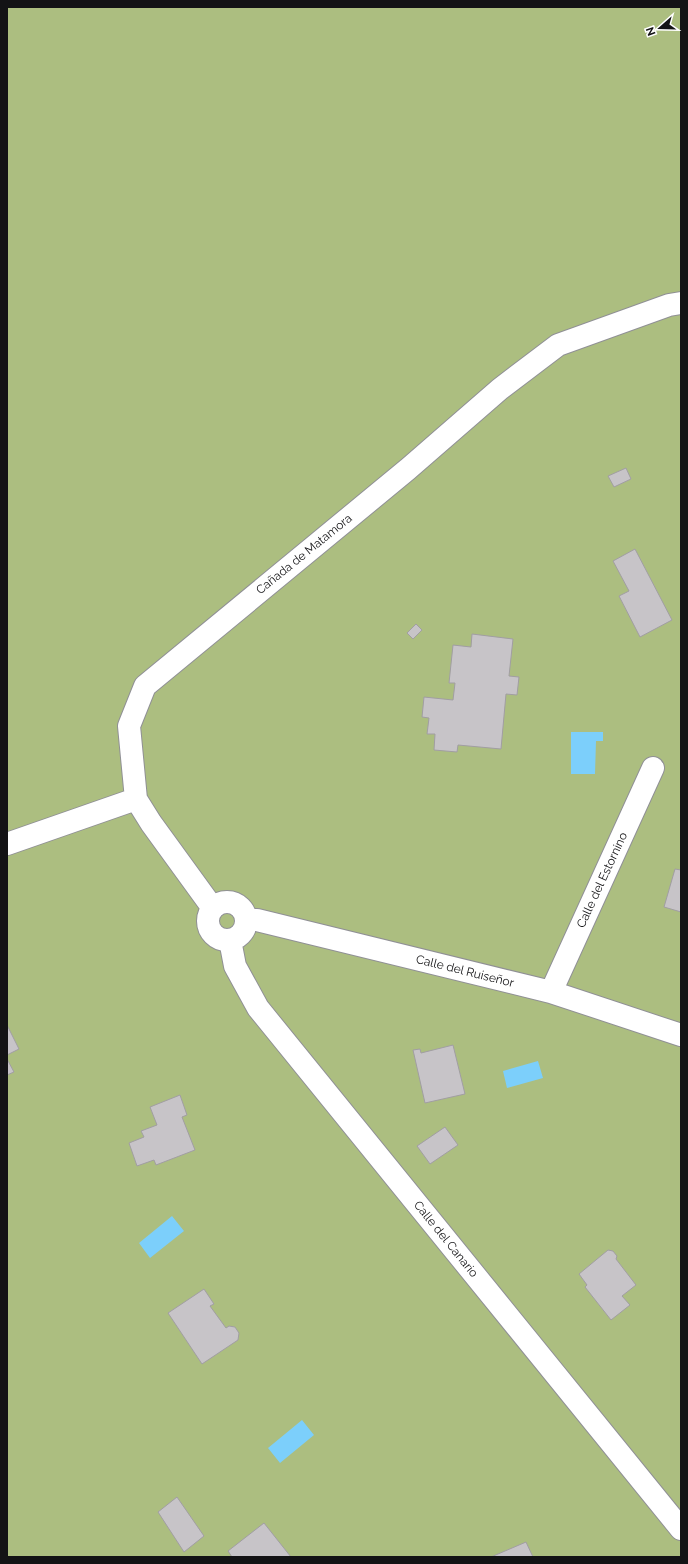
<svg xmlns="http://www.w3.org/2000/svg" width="688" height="1564" viewBox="0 0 688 1564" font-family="Raleway,sans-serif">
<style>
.green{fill:#acbe80}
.water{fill:#7ccffb}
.building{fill:#c7c4c8;stroke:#a19ea2}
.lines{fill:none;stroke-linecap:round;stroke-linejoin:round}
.minor-casing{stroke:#909095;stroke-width:24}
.minor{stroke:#fff;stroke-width:22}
.labels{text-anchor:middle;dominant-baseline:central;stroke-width:3.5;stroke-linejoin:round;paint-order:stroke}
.street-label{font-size:12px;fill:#131315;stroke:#fff}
</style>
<rect width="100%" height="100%" fill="#e1e1e6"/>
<path class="green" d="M7,7H681V1557H7Z"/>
<path class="water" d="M571,732H603V741H596L595,774H571Z
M538,1061L543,1078L507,1088L503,1071Z
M172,1216L184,1231L150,1258L139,1243Z
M302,1420L314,1435L280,1463L268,1448Z"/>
<path class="building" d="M626,468L631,479L614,487L608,476Z
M635,549L672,620L640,637L619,596L629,591L613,561Z
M416,624L422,630L413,639L407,633Z
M472,634L513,639L509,676L519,677L517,695L506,694L501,749L458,745L457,752L434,750L435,734H427L429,718L422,717L424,697L453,700L455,683H449L453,645L471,647Z
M675,869L681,870V912L664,907Z
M7,1025L19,1049L7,1055Z
M453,1045L465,1094L425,1103L413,1050L420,1049L421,1053Z
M7,1059L14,1072L7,1075Z
M180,1095L187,1115L182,1117L195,1150L156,1165L154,1160L137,1166L129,1143L144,1137L141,1131L157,1125L150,1107Z
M445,1127L458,1145L430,1164L417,1146Z
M608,1250L613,1251L617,1256L616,1259L636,1285L622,1296L630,1305L611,1320L585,1287L587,1285L579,1274Z
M204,1289L214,1304L210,1306L226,1328L229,1326L235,1327L239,1333L238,1340L202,1364L168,1313Z
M177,1497L204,1536L184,1552L158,1512Z
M264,1523L291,1557H232L228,1551Z
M526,1542L533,1557H491Z"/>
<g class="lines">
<g class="minor-casing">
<path id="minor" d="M7,844L136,799
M208 921a19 19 0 1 1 38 0a19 19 0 1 1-38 0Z
M212,907L151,823L136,799L129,726L145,686L408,469L500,389L558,345L669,305L681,303
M247,920H257L551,992L681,1035
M230,940L235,966L258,1008L681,1529
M551,992L653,768"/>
</g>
<use href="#minor" class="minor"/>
</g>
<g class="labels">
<g class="street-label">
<text transform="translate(304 554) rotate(-39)">Cañada de Matamora</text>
<text transform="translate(602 880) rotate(-65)">Calle del Estornino</text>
<text transform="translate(465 971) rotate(14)">Calle del Ruiseñor</text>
<text transform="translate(446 1239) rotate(51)">Calle del Canario</text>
</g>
</g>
<rect width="688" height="1564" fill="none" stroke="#131315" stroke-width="16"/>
<g transform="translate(660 28) rotate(250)" stroke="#ffffff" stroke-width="3" paint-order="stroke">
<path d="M0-3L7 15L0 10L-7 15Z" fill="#131315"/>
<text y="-6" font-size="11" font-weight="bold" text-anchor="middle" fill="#131315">N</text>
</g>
</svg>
